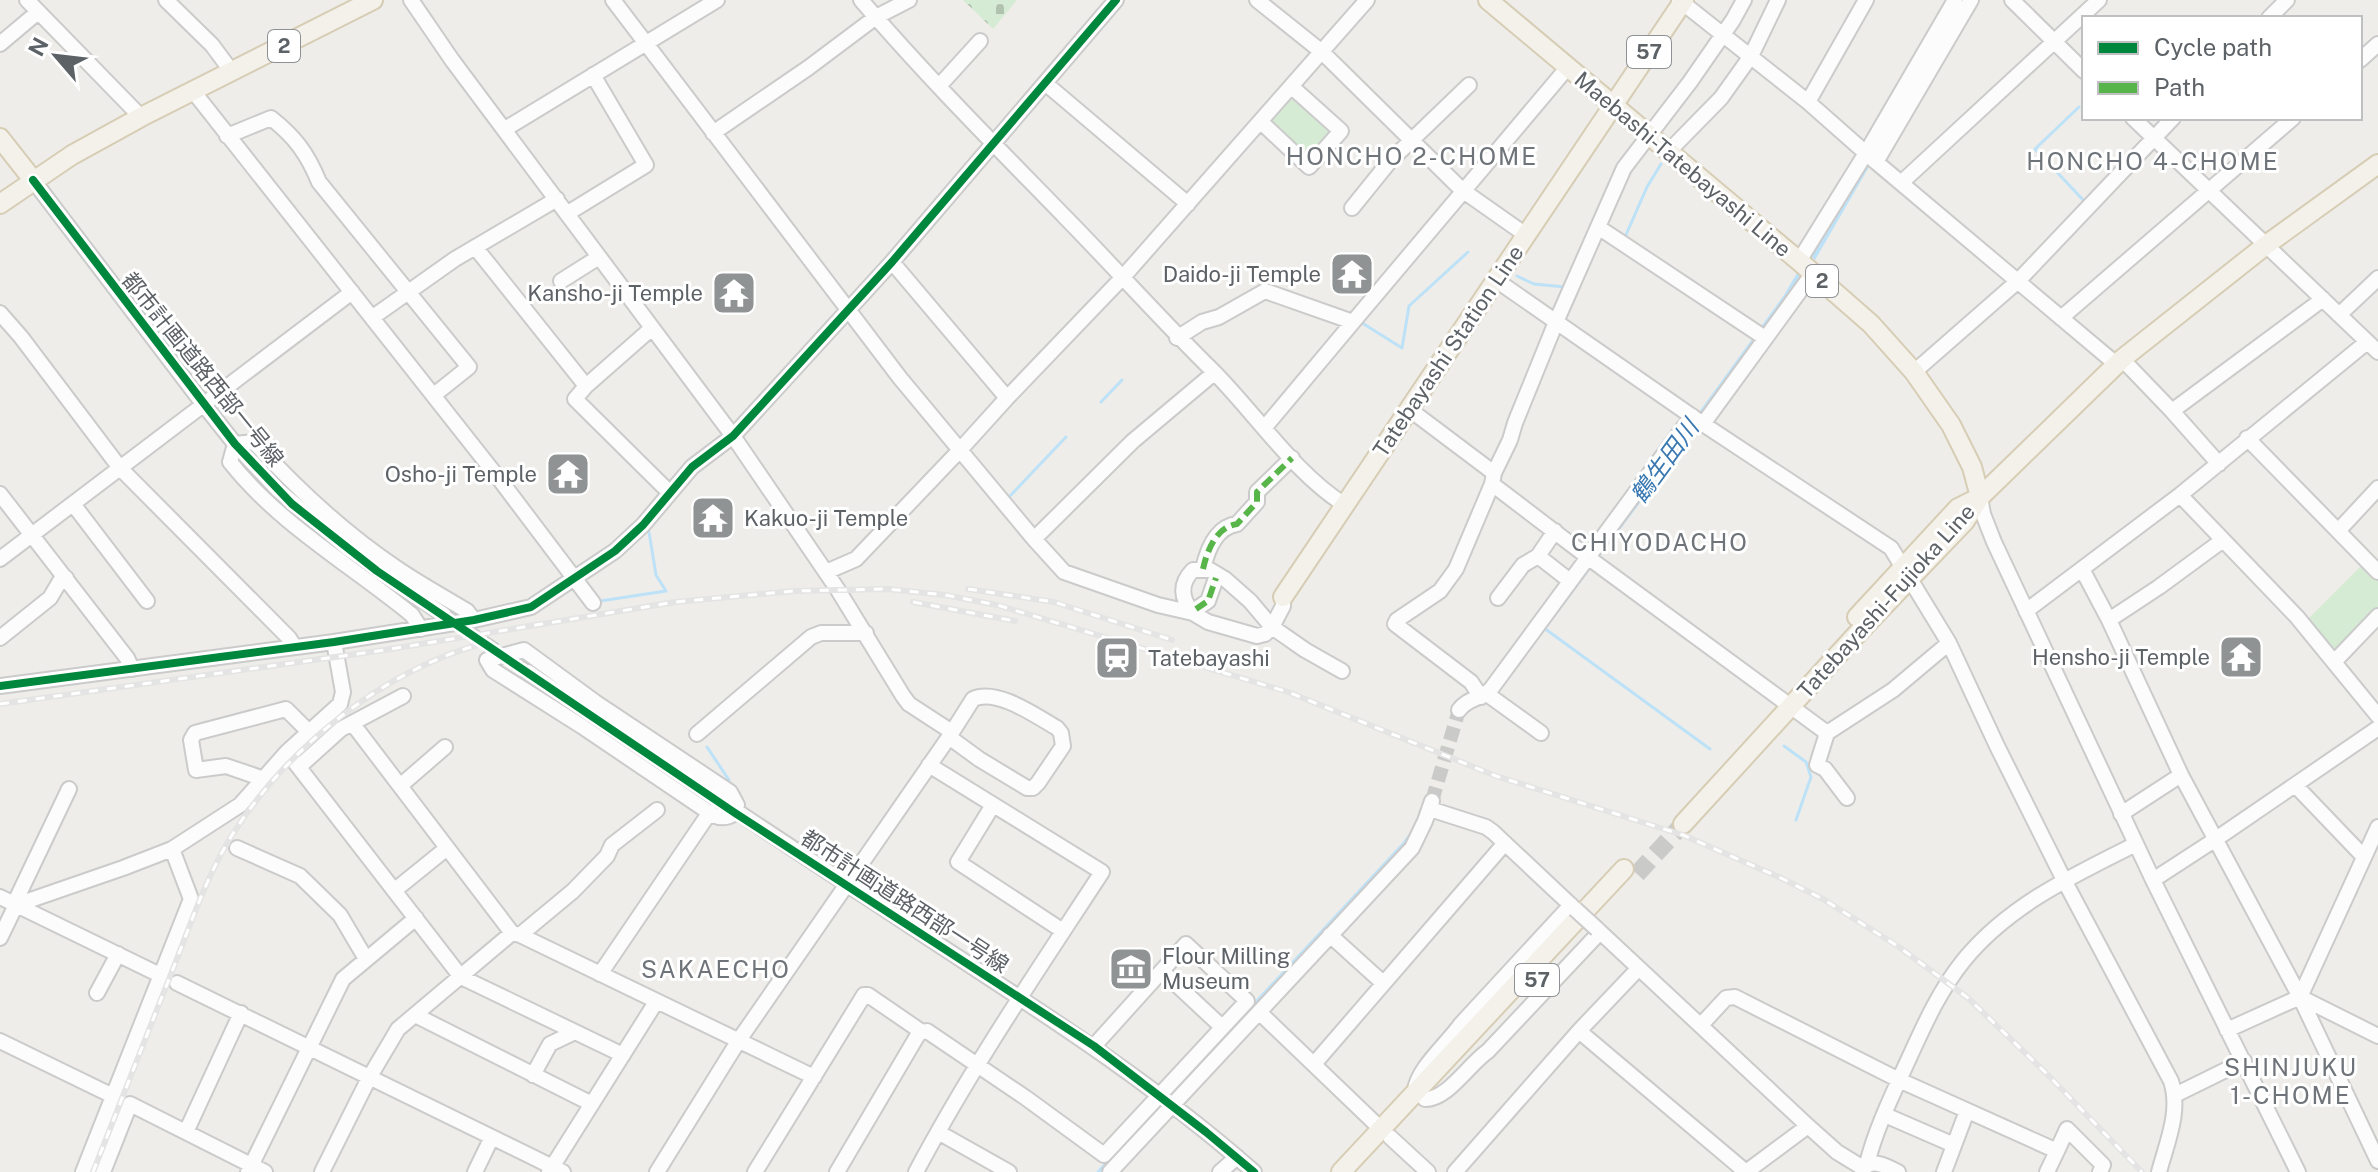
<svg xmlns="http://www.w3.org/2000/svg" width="2378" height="1172" viewBox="0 0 2378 1172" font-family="'Public Sans','Noto Sans JP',sans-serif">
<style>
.cemetery{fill:url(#cemetery-stones)}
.park{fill:#d6ebd3}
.water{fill:#bde2f8}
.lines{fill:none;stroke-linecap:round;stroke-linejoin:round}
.stream{stroke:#bde2f8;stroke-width:3}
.minor-tunnel{stroke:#cacac8;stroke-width:14;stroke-dasharray:14 7;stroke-linecap:butt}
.major-tunnel{stroke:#cacac8;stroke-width:18;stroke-dasharray:18 9;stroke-linecap:butt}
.minor-casing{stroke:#cbcbcb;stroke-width:18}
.major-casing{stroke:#d7cdb5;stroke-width:22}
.minor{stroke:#fcfcfc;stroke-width:14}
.major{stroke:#f3f1e9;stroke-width:18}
.rail-casing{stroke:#e3e4e3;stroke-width:6}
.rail{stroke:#fff;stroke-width:3;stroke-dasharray:9;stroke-linecap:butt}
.minor-bridge-casing{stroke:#cbcbcb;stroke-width:18;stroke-linecap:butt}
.minor-bridge{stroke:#fcfcfc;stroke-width:14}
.quiet{stroke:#58b549;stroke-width:6;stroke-dasharray:12 6;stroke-linecap:butt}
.cycleway-casing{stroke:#fff;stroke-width:13}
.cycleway{stroke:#00873e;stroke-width:8}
.labels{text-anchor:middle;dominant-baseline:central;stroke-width:6;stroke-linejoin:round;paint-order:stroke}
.shield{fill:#fff;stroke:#8e9195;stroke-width:2}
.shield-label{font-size:20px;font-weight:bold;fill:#5d6267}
.street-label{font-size:22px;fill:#5d6267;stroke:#fff}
.poi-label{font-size:22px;fill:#5d6267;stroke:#fff;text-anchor:end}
.neighbourhood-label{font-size:24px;letter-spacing:2px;fill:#6e7479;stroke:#fff}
.water-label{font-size:24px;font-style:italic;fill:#3978b1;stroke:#fff}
</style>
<defs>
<pattern id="cemetery-stones" width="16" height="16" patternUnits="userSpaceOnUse" patternTransform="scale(2)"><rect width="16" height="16" fill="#d6ebd3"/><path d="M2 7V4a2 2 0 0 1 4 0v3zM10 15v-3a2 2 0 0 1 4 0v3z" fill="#b1c2af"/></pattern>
</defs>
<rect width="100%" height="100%" fill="#eeede9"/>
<path class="cemetery" d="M963,0H1017L993,29Z"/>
<path class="park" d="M1294,94L1335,130L1310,163L1267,124Z
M2363,564L2378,579V610L2334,656L2305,622Z"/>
<path class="water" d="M1959,0H1966L1815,260L1809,255Z
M1797,273L1803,277L1681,448L1496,696L1488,703L1467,710L1481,700L1699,412L1784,295Z"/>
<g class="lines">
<path class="stream" d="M2079,107L2035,149L2086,203
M1625,237L1647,187L1661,164
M1517,276L1534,284L1565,287
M1359,321L1402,348L1409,306L1468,252
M1101,402L1122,380
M1010,496L1066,437
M600,601L666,591L656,575L649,532
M1544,628L1710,749
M1784,746L1806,762L1811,777L1796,820
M707,747L729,780L727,783
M1174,1090L1404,843L1413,831
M1098,1172L1154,1112"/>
<path class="minor-tunnel" d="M449,618L528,672
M1432,801L1459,710"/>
<path class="major-tunnel" d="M1637,874L1683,824"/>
<g class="minor-casing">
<path id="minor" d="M27,0L141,117
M166,0L212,45L232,72
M411,0L452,60L733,436L838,590L903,696L909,704L952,732
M613,0L900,378L1034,539L1064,572L1158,605L1193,613L1208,622L1257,636L1265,634L1272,627L1283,606V597
M861,0C925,75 996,146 1065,217C1115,268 1162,321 1213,371C1254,412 1296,475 1345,505
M1257,0L1322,52L1462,190L1526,235
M1679,0L1808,102L1876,162L2116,364
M2012,0L2084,71
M2269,18L2287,0
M0,44L38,12
M2360,60L2378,44
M1045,83L1188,204
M940,85L980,41
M193,91L500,480L593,603
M1808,102L1866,0
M2133,118L2378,352
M1261,122L1309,167L1341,131L1292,87
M505,129L717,0
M713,133L808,68L876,17L909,0
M227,136L271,118C295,137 307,153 319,182L469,367L434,395
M1669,151L1721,98L1751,56L1778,0
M1876,162L1971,0
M33,180L204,405L235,444L278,490L347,548L444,615
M1901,183L2099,0
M1352,208L1390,161L1469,85
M568,213L646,165L593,75
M1598,227L1765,338
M475,247L586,386L652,328
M1799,261L1866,153L1955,0
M892,262L1007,398
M1496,280L1703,424L1891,548L1949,643L1997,746L2064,880L2171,1081C2181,1111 2167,1142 2159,1172
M561,281L599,257
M0,313L21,337L120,468L289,638L294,646
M2339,315L2378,278
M373,317L455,259L557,199
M2061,318L2293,118
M1177,338L1202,322L1219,317L1265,291L1353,322L1568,67
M2122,359L2172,411L2219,464
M1914,372L2018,281L2173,118
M586,386L575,399L669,492
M1409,409L1494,473
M2172,411L2323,299
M1703,424L1813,273
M1265,427L1353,322
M2247,438L2378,572
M1492,484L1597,564L1827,733
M0,494L127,658L132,669
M2180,495L2297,617L2378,716
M1980,497L1983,514L1994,542L2153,880L2298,1172
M73,504L147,601
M2338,531L2378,488
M1034,539L1133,441L1214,373
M1538,556L1570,581
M0,559L352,292
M1203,569C1207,551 1216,527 1237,524L1257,502V492L1292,458
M2082,569L2109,620L2181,775L2300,997L2378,1161
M826,572L856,559L959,451L1007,398L1123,277L1367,0
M1498,598L1523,565L1538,556L1555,531
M1196,609L1208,601L1216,578
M2026,611L2180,495L2367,342
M1193,613C1181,599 1179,584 1193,570H1210L1225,579L1250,601L1272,627L1305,650L1342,671
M2109,620L2159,587L2223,540
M421,629L412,615C351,565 279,524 230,462L235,444L254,442C297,489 344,533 398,569C420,584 444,597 467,611L474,620
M0,638L50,598L60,581L66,578
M524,650L595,702L730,792L737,805L735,813C728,818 722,819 713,815L583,727L493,670L487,660Z
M2334,662L2378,616
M528,672C658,760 789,846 921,933C1035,1008 1151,1081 1254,1172
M0,686L334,642L474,620L531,607L615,551L643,525L692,467L733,436L892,262L1116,0
M1487,694L1541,733
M1481,697L1471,682L1395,624L1397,620L1440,591L1456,569L1492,484L1494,473L1510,440L1515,423L1556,322L1624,168L1690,82L1733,20L1744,0
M1459,710C1467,698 1482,699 1491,689L1692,416
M352,723L512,933
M697,734L811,637L821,633H866
M287,752L461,977L623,1055
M300,766L341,729L403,696
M264,779L226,766L196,770L191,740L195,733L286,709L309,732
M2295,785L2364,857
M400,786L445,747
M1847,798L1825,769L1817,765L1827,733L1893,690L1949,643
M993,805L958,862L1063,931
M1430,809L1486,827L1493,832L1575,909
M2121,814L2181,775
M237,848L300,876L340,915L366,959
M2153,880L2216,839L2378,728
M395,890L447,848
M0,897L160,975
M16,905L17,898L69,789
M1597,929L1808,1126L1837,1152L1863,1168
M520,935L573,891L607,856L612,845L657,810
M1330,935L1383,983
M0,938L16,905L123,868L172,849L240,805L287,752L340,704L343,692L334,642
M1162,971L1222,1027
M600,974L710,812
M177,983L563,1172
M97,993L118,954
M2300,997L2378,827
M1259,1012L1381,1129
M415,1015L592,1104
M1701,1025L1726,998L1735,997L1899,1080L2057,1151L2047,1172
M2227,1030L2300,997L2378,1036
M1579,1031L1746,1172
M0,1041L113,1096
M1314,1064L1505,843
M533,1075L550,1044L575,1032
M1415,1090C1418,1068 1447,1044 1461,1024L1571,905
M2175,1095L2244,1061
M1425,1099C1447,1100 1469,1064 1488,1051L1600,932
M1885,1115L1954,1145
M186,1132L241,1013
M938,1132L1009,1172
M1390,1137L1428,1172
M2057,1151L2067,1129L2103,1165L2100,1172
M1867,1164C1875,1131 1891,1098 1905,1067C1922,1030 1938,992 1964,960C2009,905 2074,875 2136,844
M1862,1169C1874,1158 1885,1166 1898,1172
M83,1172L191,899L172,849
M103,1172L130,1104L265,1172
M248,1172L343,979L416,918
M322,1172L369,1078L398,1029L512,933L520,935L814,1077
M475,1172L492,1137
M549,1172L656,1002
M657,1172L739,1040L949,737L973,699C997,688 1036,716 1057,728L1061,733L1063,746L1038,783L1033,788H1027L979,759L949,737
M755,1172L864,995H868L922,1032
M837,1172L919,1033L927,1031L1026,1098L1104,1155L1247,1001L1186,944L1094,1046
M916,1172C971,1068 1038,970 1102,872L929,765
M1110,1172L1412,848L1425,821L1432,801
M1220,1172L1237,1157
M1455,1172L1579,1031L1638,969
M1746,1172L1808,1126
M1944,1172L1967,1111"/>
</g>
<g class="major-casing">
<path id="major" d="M1488,0L1799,261L1871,324L1914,372L1951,425L1972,467L1980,497
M0,138L33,180
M0,204L72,155L141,117L373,0
M1283,597L1684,0
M1857,617L1958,508L1980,497
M1683,824L1856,635L1965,521L1980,497L2122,359L2266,245L2378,164
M1341,1172L1624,869"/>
</g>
<use href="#minor" class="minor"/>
<use href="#major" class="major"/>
<g class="rail-casing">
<path id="rail" d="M968,589L1054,602L1172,640
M913,602L1015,621
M0,704L385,650L675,602L794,591L888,589L945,595L997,605L1288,692L1496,776L1683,835L1781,878L1823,899L1899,947L1968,998L2046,1073L2142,1172
M93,1172C119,1106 145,1040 171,974C189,929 204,882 229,840C284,750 384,668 489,642"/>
</g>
<use href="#rail" class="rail"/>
<g class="minor-bridge-casing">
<path id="minor-bridge" d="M1575,909L1597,929"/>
</g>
<use href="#minor-bridge" class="minor-bridge"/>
<path class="quiet" d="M1203,569C1207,551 1216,527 1237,524L1257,502V492L1292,458
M1196,609L1208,601L1216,578"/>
<g class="cycleway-casing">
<path id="cycleway" d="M33,180L235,444L292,504L377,571L735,813L1094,1046L1206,1132L1254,1172
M0,686L334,642L474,620L531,607L615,551L643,525L692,467L733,436L892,262L1116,0"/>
</g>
<use href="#cycleway" class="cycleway"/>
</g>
<defs>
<g id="temple-square" transform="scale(2.3)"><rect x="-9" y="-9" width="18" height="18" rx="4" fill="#909394" stroke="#fff"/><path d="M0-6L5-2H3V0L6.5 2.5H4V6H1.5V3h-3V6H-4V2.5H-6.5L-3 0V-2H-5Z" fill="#fff"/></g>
<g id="station-square" transform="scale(2.3)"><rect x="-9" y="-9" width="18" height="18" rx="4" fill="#909394" stroke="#fff"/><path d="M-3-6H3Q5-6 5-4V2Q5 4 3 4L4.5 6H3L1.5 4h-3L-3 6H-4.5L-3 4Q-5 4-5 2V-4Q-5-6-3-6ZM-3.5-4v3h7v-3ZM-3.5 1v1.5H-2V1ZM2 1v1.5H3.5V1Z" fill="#fff"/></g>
<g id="museum-square" transform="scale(2.3)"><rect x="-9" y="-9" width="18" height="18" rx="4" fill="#909394" stroke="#fff"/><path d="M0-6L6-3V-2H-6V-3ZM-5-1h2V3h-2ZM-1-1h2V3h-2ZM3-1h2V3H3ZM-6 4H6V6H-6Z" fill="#fff"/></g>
</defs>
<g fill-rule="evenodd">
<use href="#temple-square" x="1352" y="274"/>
<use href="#temple-square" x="734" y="293"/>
<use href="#temple-square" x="568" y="474"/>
<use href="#temple-square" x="713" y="518"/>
<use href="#temple-square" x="2241" y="657"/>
<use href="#station-square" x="1117" y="658"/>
<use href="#museum-square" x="1131" y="969"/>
</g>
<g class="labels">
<g class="shield">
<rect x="268" y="30" width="32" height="32" rx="6"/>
<rect x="1627" y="36" width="44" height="32" rx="6"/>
<rect x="1806" y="265" width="32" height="32" rx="6"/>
<rect x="1515" y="964" width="44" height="32" rx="6"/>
</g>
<g class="shield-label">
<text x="284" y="46">2</text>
<text x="1649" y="52">57</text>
<text x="1822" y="281">2</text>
<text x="1537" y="980">57</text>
</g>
<g class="street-label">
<text transform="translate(1683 164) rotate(40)">Maebashi-Tatebayashi Line</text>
<text transform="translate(1448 351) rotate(-56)">Tatebayashi Station Line</text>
<text transform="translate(203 369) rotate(51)">都市計画道路西部一号線</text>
<text transform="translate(1886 601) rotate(-48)">Tatebayashi-Fujioka Line</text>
<text transform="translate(905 901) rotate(33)">都市計画道路西部一号線</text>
</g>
<g class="poi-label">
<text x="1321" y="274">Daido-ji Temple</text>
<text x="703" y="293">Kansho-ji Temple</text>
<text x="537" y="474">Osho-ji Temple</text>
<text x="744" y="518" text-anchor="start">Kakuo-ji Temple</text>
<text x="2210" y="657">Hensho-ji Temple</text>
<text x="1148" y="658" text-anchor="start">Tatebayashi</text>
<text x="1162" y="956" text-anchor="start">Flour Milling<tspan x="1162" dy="25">Museum</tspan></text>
</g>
<g class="neighbourhood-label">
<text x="1412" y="156">HONCHO 2-CHOME</text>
<text x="2153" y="161">HONCHO 4-CHOME</text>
<text x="1660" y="542">CHIYODACHO</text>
<text x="716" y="969">SAKAECHO</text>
<text x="2291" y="1067">SHINJUKU<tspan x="2291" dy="28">1-CHOME</tspan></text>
</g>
<g class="water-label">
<text transform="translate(1664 461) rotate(-54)">鶴生田川</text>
</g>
</g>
<rect x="2082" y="16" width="280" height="104" fill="#ffffff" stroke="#bec0c2" stroke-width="2"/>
<rect x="2098" y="42" width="40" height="12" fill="#00873e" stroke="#bec0c2" stroke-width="2"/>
<text x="2154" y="56" font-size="24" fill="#5d6267">Cycle path</text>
<rect x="2098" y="82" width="40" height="12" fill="#58b549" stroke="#bec0c2" stroke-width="2"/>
<text x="2154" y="96" font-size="24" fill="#5d6267">Path</text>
<g transform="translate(56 56) rotate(298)" stroke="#ffffff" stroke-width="6" paint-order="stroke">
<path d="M0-6L14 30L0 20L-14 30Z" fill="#5d6267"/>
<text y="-12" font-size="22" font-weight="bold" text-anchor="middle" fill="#5d6267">N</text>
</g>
</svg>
